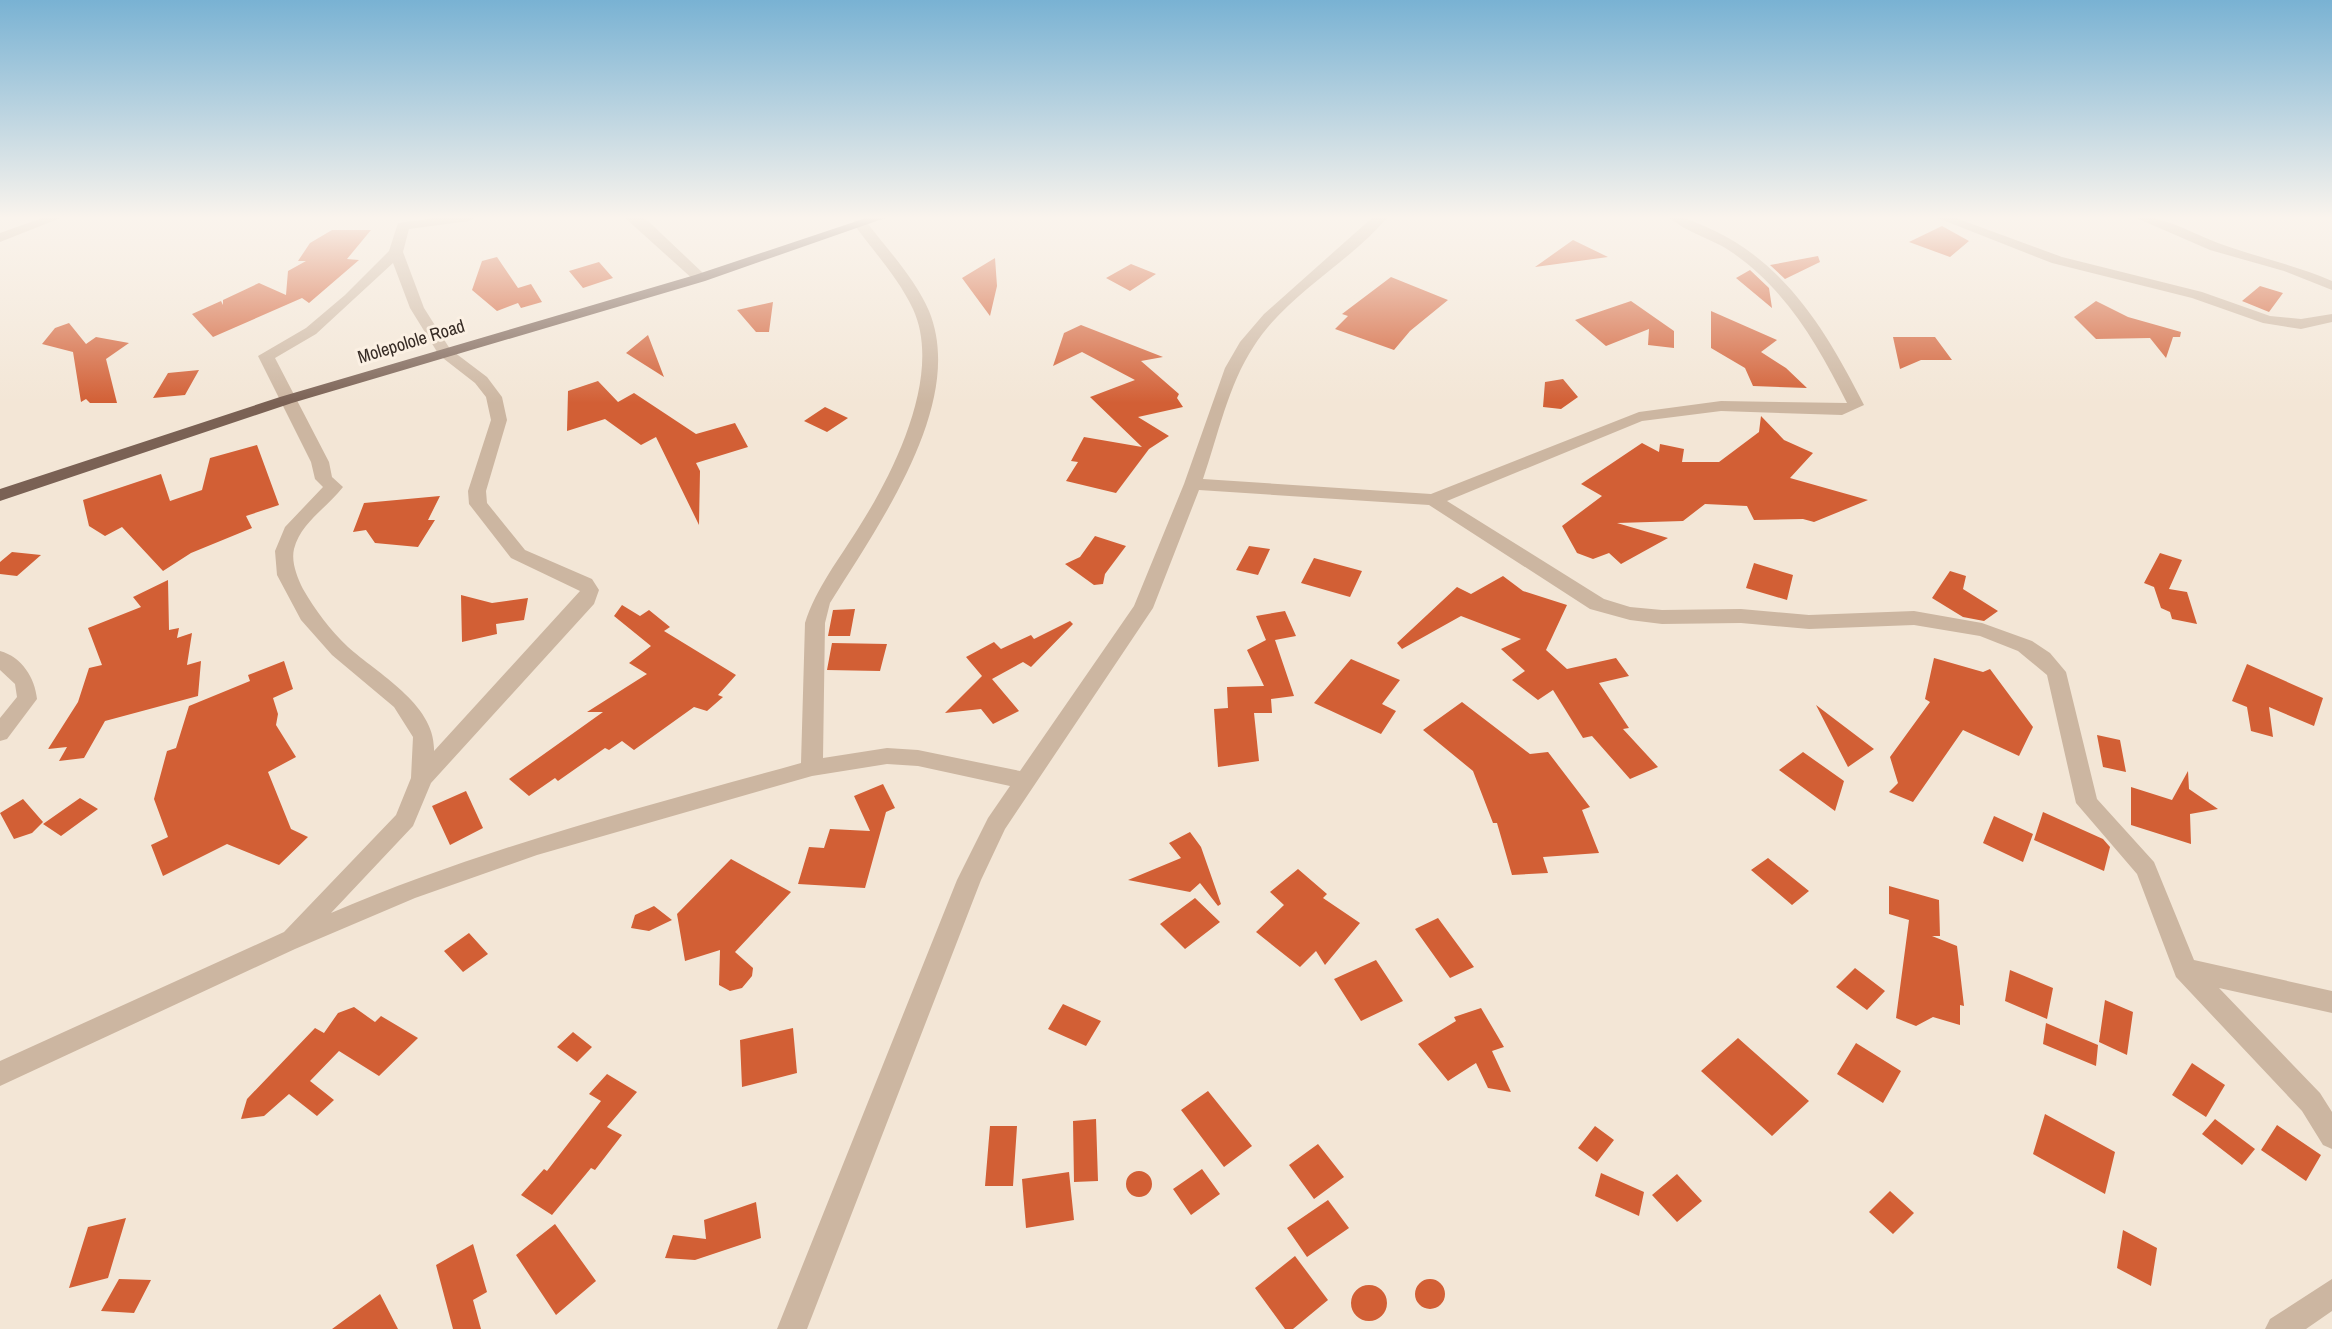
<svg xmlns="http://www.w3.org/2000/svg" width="2332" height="1329" viewBox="0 0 2332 1329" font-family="'Archivo Narrow',sans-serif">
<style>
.building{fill:#d25f35}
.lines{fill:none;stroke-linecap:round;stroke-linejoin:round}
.street{fill:#ccb6a1;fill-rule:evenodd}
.primary{fill:#7a6154;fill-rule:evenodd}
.labels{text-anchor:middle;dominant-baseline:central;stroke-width:6;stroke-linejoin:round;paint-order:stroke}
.far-street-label{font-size:18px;fill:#362b25;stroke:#fbf0e3}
</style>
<rect width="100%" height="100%" fill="#f3e6d6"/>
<path class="building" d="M1942,226L1969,241L1950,257L1909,242Z
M332,230H371L347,259L359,260L309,303L302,298L213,337L192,314L221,301L223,305V300L259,283L286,295L288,271L306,261H298L310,243Z
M1573,240L1608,257L1535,267Z
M1818,256L1820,262L1785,279L1770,265Z
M497,257L518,288L531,284L542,302L521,308L518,303L497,311L472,290L482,261Z
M995,258L997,286L990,316L962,278Z
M599,262L613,278L583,288L569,271Z
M1131,264L1156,274L1130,291L1106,278Z
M1750,270L1769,288L1772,308L1736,278Z
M1391,277L1448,300L1410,331L1394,350L1335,329L1348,316L1342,314Z
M2260,286L2283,293L2269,312L2242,301Z
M1631,301L1674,331V348L1648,345L1649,329L1606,346L1575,320Z
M2096,301L2128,317L2181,332L2180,337H2173L2166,358L2150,338L2096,339L2074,317Z
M773,302L769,332H756L737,310Z
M1711,311L1777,340L1761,352L1786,368L1807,388L1753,386L1745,368L1711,348Z
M69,323L86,344L96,337L129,343L106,359L117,403H90L86,399L81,402L73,352L42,344L55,328Z
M1081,325L1163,357L1141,361L1179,394L1177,398L1183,407L1138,417L1169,436L1149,449L1116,493L1066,481L1078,462L1071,461L1084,437L1142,447L1090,397L1135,380L1082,352L1053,366L1064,333Z
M648,335L664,377L626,353Z
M1893,337H1935L1952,360H1921L1900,369Z
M199,370L185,395L153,398L168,373Z
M1563,379L1578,397L1561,409L1543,407L1545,382Z
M598,381L618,402L634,393L696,434L735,423L748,447L696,463L700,471L699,525L656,437L641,445L605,419L567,431L568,391Z
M825,407L848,418L827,432L804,421Z
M1761,416L1784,440L1813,453L1790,478L1868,500L1814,522L1803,519L1754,520L1747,506L1705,504L1683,521L1617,523L1668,538L1621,564L1609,553L1593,559L1577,553L1562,526L1602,496L1581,484L1642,443L1659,452L1660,444L1684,449L1682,462H1719L1759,432Z
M257,445L279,505L246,516L252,528L191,553L163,571L122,527L105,536L89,526L83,500L161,474L170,501L202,490L210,458Z
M440,496L428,520H435L418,547L375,543L366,530L353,532L364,503Z
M1095,536L1126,546L1105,574L1103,584L1094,585L1065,564L1080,557Z
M1249,546L1270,549L1258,575L1236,570Z
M12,552L41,555L17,576L0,574V562Z
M2160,553L2182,560L2169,589L2187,592L2197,624L2172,619L2170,612L2161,608L2154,587L2144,583Z
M1314,558L1362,571L1350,597L1301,583Z
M1754,563L1793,575L1787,600L1746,588Z
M1950,571L1966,576L1963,589L1998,611L1984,621L1963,617L1932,598Z
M1503,576L1523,591L1567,605L1546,650L1567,669L1616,658L1629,676L1599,683L1629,728L1623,729L1658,767L1630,779L1592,736L1583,738L1553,690L1538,700L1512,680L1525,671L1501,649L1521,639L1461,616L1402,649L1397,643L1457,587L1471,594Z
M168,580L169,630L179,628L177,638L192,633L187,665L201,661L198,696L105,721L84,758L59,761L67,747L48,749L78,702L89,668L102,665L88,628L141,607L133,597Z
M461,595L492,603L528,598L524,620L496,624L497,634L462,642Z
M622,605L640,616L649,610L670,627L664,631L736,675L718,695L723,697L707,711L694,707L634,750L622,741L609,750L605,748L558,781L555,778L529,796L509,779L603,712H587L647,674L629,663L651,646L614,616Z
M855,609L850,636H828L833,610Z
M1285,611L1296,636L1275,640L1294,696L1271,699L1272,713H1254L1259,761L1218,767L1214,709L1228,708L1227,687L1264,686L1247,650L1266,640L1256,616Z
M1070,621L1073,624L1031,667L1023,662L992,679L1019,711L993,724L981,709L945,713L982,676L966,657L994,642L1001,649L1031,635L1034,639Z
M832,643L887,644L880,671L827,670Z
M1934,658L1983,672L1990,669L2033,727L2019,756L1963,730L1913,802L1889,792L1898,783L1890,757L1930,702L1925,699Z
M1351,659L1400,680L1382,704L1396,711L1381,734L1314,703Z
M284,661L293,689L273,698L278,714L276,725L296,757L268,772L291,829L308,837L279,865L227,844L163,876L151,845L168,837L154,799L167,751L176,748L189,706L250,681L248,675Z
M2247,664L2323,698L2314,726L2269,707L2273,737L2251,731L2247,707L2232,701Z
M1462,702L1530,754L1548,752L1590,807L1582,810L1599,853L1543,857L1548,873L1512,875L1497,823H1493L1473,771L1423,730Z
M1816,705L1874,749L1848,767Z
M2097,735L2120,740L2126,772L2103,767Z
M1803,752L1844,781L1835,811L1779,770Z
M2188,771L2189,789L2218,809L2190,814L2191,844L2131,825V787L2172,800Z
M883,784L895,808L886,812L865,888L798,884L809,847L824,848L830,829L870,831L854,796Z
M466,791L483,828L450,845L432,806Z
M80,798L98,809L61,836L43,824Z
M23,799L43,822L32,833L14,839L0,813Z
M2043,812L2103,839L2110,847L2104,871L2034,840Z
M1994,816L2033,834L2023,862L1983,843Z
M1190,832L1201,847L1221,904L1218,906L1200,883L1190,892L1128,880L1181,858L1169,843Z
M1768,858L1809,891L1792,905L1751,870Z
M731,859L791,892L735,952L753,968L752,976L742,988L730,991L719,985L720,950L685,961L677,914Z
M1298,869L1327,894L1323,898L1360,923L1325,965L1316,951L1300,967L1256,932L1284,905L1270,892Z
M1889,886L1939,900L1940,936H1932L1957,946L1964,1006L1960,1005V1025L1933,1017L1916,1026L1896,1018L1909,920L1889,914Z
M1195,898L1220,922L1185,949L1160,924Z
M654,906L672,920L649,931L631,928L635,915Z
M1438,918L1474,967L1450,978L1415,929Z
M469,933L488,954L463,972L444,951Z
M1376,960L1403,1001L1361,1021L1334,979Z
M1855,968L1885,991L1867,1010L1836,987Z
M2010,970L2053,988L2047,1019L2005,1001Z
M2105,1000L2133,1012L2127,1055L2099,1042Z
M1063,1004L1101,1021L1086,1046L1048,1029Z
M354,1007L375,1022L381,1016L418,1038L379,1076L339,1051L310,1081L334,1100L317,1116L289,1094L264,1116L241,1119L247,1099L315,1028L324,1033L338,1013Z
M1481,1008L1504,1047L1492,1051L1511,1092L1488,1088L1476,1063L1448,1081L1418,1044L1456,1021L1454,1017Z
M2046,1023L2098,1045L2096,1066L2043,1044Z
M793,1028L797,1073L742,1087L740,1040Z
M573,1032L592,1047L577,1062L557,1047Z
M1738,1038L1809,1101L1772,1136L1701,1071Z
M1856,1043L1901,1071L1883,1103L1837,1074Z
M2192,1063L2225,1085L2206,1117L2172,1095Z
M607,1074L637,1092L607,1127L622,1135L595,1170L591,1168L552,1215L521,1195L544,1169L547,1171L601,1101L589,1094Z
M1208,1091L1252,1146L1224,1167L1181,1110Z
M2045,1114L2115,1152L2105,1194L2033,1154Z
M1096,1119L1098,1181L1074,1182L1073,1121Z
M2215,1119L2255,1149L2242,1165L2202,1134Z
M2277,1125L2321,1155L2306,1181L2261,1150Z
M990,1126H1017L1013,1186H985Z
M1595,1126L1614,1140L1597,1162L1578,1148Z
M1318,1144L1344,1177L1314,1199L1289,1165Z
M1202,1169L1220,1194L1191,1215L1173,1189Z
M1126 1184a13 13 0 1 1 26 0a13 13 0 1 1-26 0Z
M1069,1172L1074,1220L1026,1228L1022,1179Z
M1601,1173L1644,1192L1639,1216L1595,1196Z
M1677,1174L1702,1201L1677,1222L1652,1195Z
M1890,1191L1914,1213L1893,1234L1869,1212Z
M1328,1200L1349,1228L1307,1257L1287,1228Z
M756,1202L761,1238L695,1260L665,1258L673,1235L706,1239L704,1220Z
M126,1218L108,1278L69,1288L88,1227Z
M555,1224L596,1281L556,1315L516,1255Z
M2123,1230L2157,1248L2151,1286L2117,1268Z
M473,1244L487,1292L473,1300L481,1329H453L436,1265Z
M1295,1256L1328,1300L1293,1329H1285L1255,1288Z
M1415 1294a15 15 0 1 1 30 0a15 15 0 1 1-30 0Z
M119,1279L151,1280L134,1313L101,1311Z
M1351 1303a18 18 0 1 1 36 0a18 18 0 1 1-36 0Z
M380,1294L398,1329H332Z"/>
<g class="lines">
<path class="street" d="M45,217H63L0,242V233Z
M442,217H476L469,221L409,229L403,252L424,308L450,349L487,377L502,397L507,420L486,491L487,503L525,550L592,579L599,590L594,604L431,783L413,826L331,913C483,848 642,807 801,763L805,623C816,588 840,558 859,527C894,472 943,374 913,309C898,277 873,251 853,223L855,220H865C886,248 915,278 929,311C967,403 877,527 830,603L825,623L823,758L887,748L918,750L1020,771L1134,606L1184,484L1225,368L1240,342L1264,314L1373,217H1388C1348,264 1287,294 1254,346C1228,385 1218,436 1203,479L1431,494L1639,412L1721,401L1847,403C1818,345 1787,291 1733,253C1714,239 1686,233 1669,217C1687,216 1699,224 1715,231C1788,266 1829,336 1864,405L1842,415L1721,411L1642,421L1447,501L1604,599L1630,607L1662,610L1741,609L1809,615L1914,611L1982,623L2032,641L2050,653L2066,672L2097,799L2154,862L2194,960L2332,991V1013L2219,988L2320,1093L2332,1112V1149L2323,1145L2302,1111L2176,977L2137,874L2076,803L2047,675L2018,651L1980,636L1914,625L1809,629L1741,623L1662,624L1630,620L1590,609L1429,505L1199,490L1153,608L1005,829L981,880L807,1329H777L957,880L988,818L1010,786L918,766L887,764L812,776L537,855L415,898L295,949L0,1086V1061L284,932L396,815L411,778L413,737L394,707L332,655L301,620L277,575L275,551L285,527L323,487L315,479L311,462L258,356L306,328L345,295L389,251L398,223ZM393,263L410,308L439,355L475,383L486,397L491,420L468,491L469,504L511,558L580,591L434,751C436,705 378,674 348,647C330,630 315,610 303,589C297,577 291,562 294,549C301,522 327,508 343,487L332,477L329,462L275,358L316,334Z
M624,217H640L647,220L705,275V281H695Z
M1935,217H1953L2062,257L2202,292L2270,316L2301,319L2332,314V322L2301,329L2263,323L2192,298L2052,263Z
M2134,217C2163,215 2191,233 2218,243C2256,257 2295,265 2332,281V290L2284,271L2210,250Z
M0,651C22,657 35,678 37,699L7,739L0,741V718L17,697L15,684L0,670Z
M2332,1279V1311L2306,1329H2265L2270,1319Z"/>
<path class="primary" d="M869,217H888L705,281L292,403L0,501V489L280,397L695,275Z"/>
</g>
<linearGradient id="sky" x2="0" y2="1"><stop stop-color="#79b2d3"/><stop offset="0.54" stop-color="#faf4ed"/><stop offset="1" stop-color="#faf4ed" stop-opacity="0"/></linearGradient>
<rect width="2332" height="403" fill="url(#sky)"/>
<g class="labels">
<g class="far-street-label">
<text transform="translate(411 341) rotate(-17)">Molepolole Road</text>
</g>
</g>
</svg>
